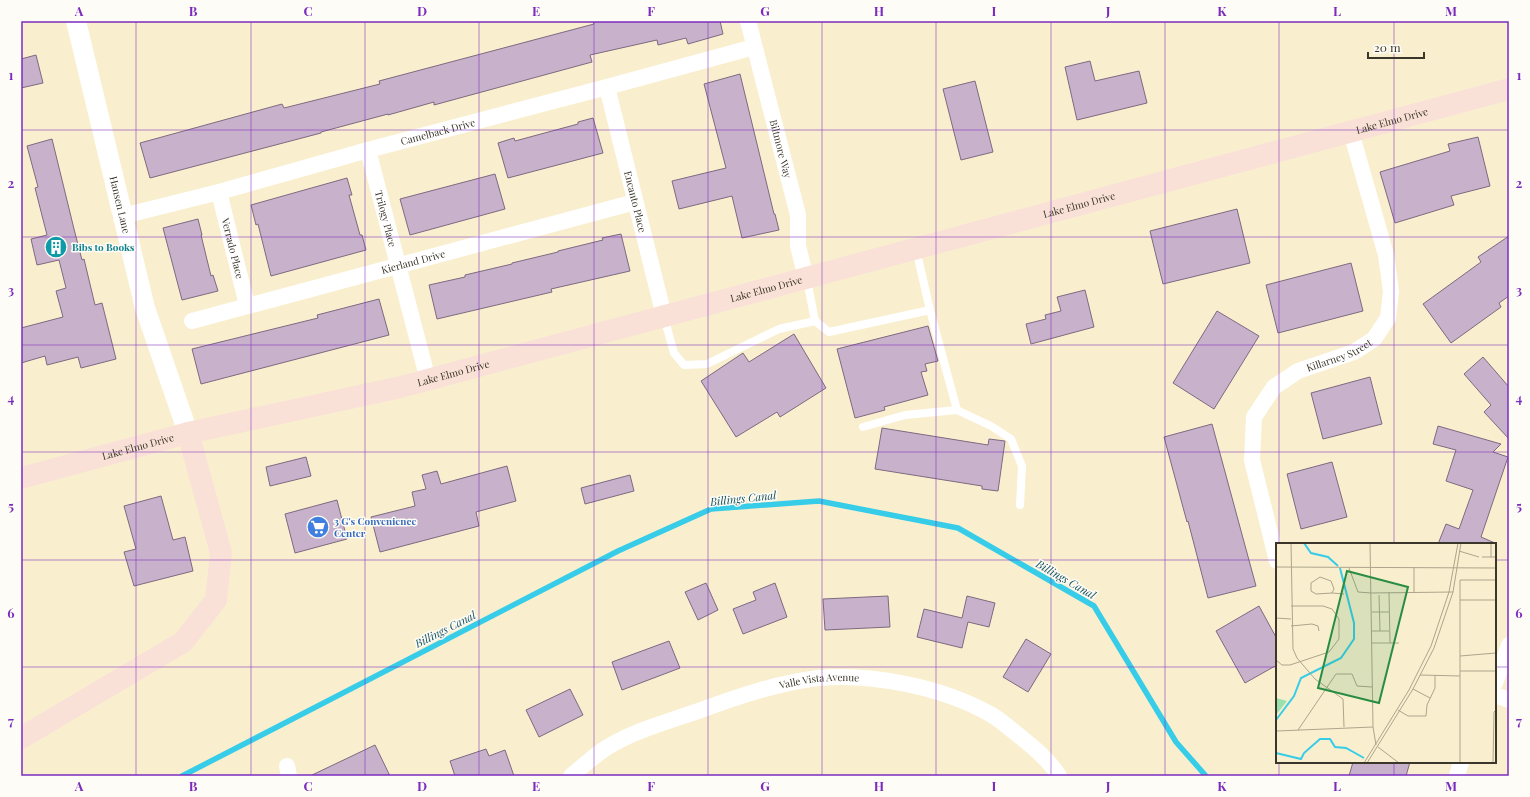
<svg xmlns="http://www.w3.org/2000/svg" width="1530" height="797" viewBox="0 0 1530 797" font-family="'Playfair Display',serif">
<style>
.lines{fill:none;stroke-linecap:round;stroke-linejoin:round}
.stream{stroke:#37cce8;stroke-width:5.5}
.building{fill:#c8b1cb;stroke:#7e6981}
.service{stroke:#fff;stroke-width:8}
.minor{stroke:#fff;stroke-width:16}
.tertiary{stroke:#fff;stroke-width:20}
.secondary{stroke:#fae1d8;stroke-width:22}
.grid{fill:none;stroke:#7b2cbf;stroke-width:1;stroke-opacity:0.55}
.labels{text-anchor:middle;dominant-baseline:central;stroke-width:3;stroke-linejoin:round;paint-order:stroke}
.street-label{font-size:10px;fill:#3a3629;stroke:#fefcf6}
.culture-label{font-size:10px;font-weight:bold;fill:#0d838f;stroke:#fefcf6;text-anchor:start}
.shop-label{font-size:10px;font-weight:bold;fill:#366cbe;stroke:#fefcf6;text-anchor:start}
.water-label{font-size:11px;font-style:italic;fill:#17535f;stroke:#fefcf6}
.inset-river{fill:none;stroke:#37cce8;stroke-width:2}
.inset-road{fill:none;stroke:#ada58c;stroke-width:1}
.view{fill:#288d42;fill-opacity:0.15;stroke:#288d42;stroke-width:2}
.inset-edge{fill:none;stroke:#3a3629;stroke-width:2}
.neatline{fill:none;stroke:#7b2cbf;stroke-width:1.5}
.grid-label{font-size:13px;text-anchor:middle;font-weight:bold;fill:#7b2cbf}
</style>
<rect width="100%" height="100%" fill="#f9efce"/>
<g class="lines">
<path class="stream" d="M182,776L618,551L711,509L819,501L958,528L1094,606L1176,742L1206,776"/>
</g>
<path class="building" d="M593,21H720L723,34L688,44L686,38L658,45L657,40L590,55L592,62L434,105V102L388,115V114L321,132V133L150,178L140,143L282,104L284,108L380,84L379,81L594,24Z
M36,55L43,83L21,88V59Z
M1090,61L1095,81L1139,71L1147,103L1077,120L1065,67Z
M740,74L774,214H775L779,230L742,238L732,196L679,209L672,181L726,168L704,84Z
M975,81L993,152L961,160L943,89Z
M593,118L603,153L508,178L498,143L514,138L515,141L578,124V122Z
M1478,137L1490,186L1451,196L1454,205L1395,223L1380,172L1450,151L1448,144Z
M52,139L74,229L82,260L84,259L95,305L102,303L116,359L81,368L78,357L47,365L45,356L21,363V328L63,317L56,291L66,288L59,260L37,265L31,239L47,235L35,188L38,187L27,146Z
M495,174L505,209L410,235L400,199Z
M347,178L352,195H349L360,235H362L366,250L271,276L258,224L256,225L251,205Z
M1237,209L1250,263L1163,284L1150,231Z
M198,219L202,235H201L211,276L213,275L218,291L182,300L163,228Z
M621,234L630,271L551,289L552,292L437,319L429,285L465,277V275L512,264V263L558,252V251L603,240L602,238Z
M1509,236V296L1499,303L1501,307L1451,343L1423,304L1481,262L1478,257Z
M1351,263L1363,311L1278,333L1266,285Z
M1085,290L1094,327L1031,344L1026,324L1046,319L1045,315L1061,311L1057,297Z
M379,299L389,335L201,384L192,349L318,318L317,315Z
M1217,311L1259,336L1214,409L1173,383Z
M928,326L938,361L925,364L927,371L921,372L928,395L884,407L885,410L855,418L837,349Z
M794,334L826,388L780,417L777,412L736,437L701,381L743,353L749,362Z
M1483,357L1509,387V439L1484,412L1491,405L1464,374Z
M1370,377L1382,424L1323,439L1311,393Z
M1212,424L1256,586L1208,598L1188,521L1187,522L1164,437Z
M1438,426L1501,444L1493,452L1508,457L1481,537L1495,543V544H1438L1446,524L1459,529L1473,490L1446,481L1456,450L1433,444Z
M882,428L988,445L989,439L1005,441L998,491L982,489V486L875,469Z
M306,457L311,476L270,486L266,467Z
M1332,462L1347,517L1301,529L1287,474Z
M507,466L516,501L476,512L479,526L380,552L371,517L415,506L412,492L426,489L422,475L437,471L441,484Z
M630,475L634,491L585,504L581,488Z
M161,496L173,540L185,537L193,571L134,586L124,552L136,549L124,506Z
M337,500L347,539L295,553L285,514Z
M706,583L718,610L698,620L685,592Z
M775,583L787,617L743,634L733,609L756,600L753,592Z
M888,596L890,627L825,630L823,599Z
M967,596L995,603L989,627L968,622L962,648L917,637L924,609L962,618Z
M1259,606L1277,639V665L1245,683L1216,631Z
M1026,639L1051,654L1028,692L1003,677Z
M669,641L680,668L622,690L612,662Z
M570,689L583,715L539,737L526,710Z
M375,745L390,776H310Z
M486,749L489,756L505,750L514,776H455L450,761Z
M1353,762H1410L1406,776H1349Z"/>
<g class="lines">
<path class="service" d="M916,249L930,310L957,410
M807,280L815,321L829,332L930,310
M664,317L674,353L684,365L707,364L779,329L815,321
M863,427L905,415L957,410L991,426L1011,439L1022,466L1020,505"/>
<g class="minor">
<path id="s1" d="M748,21L798,215V246L806,278"/>
<path id="s2" d="M607,87L664,316"/>
<path id="s3" d="M368,150L428,380"/>
<path id="s4" d="M219,192L247,305"/>
<path id="s5" d="M123,216L219,192L368,150L607,87L754,47"/>
<path id="s6" d="M192,321L635,202"/>
<path id="s7" d="M1277,561L1252,460L1254,417L1274,387L1298,371L1354,352L1374,339L1388,318L1391,291L1386,255L1351,132"/>
<path d="M1495,683L1509,645"/>
<path d="M1495,695L1509,700"/>
<path d="M287,766L289,776"/>
<path id="s8" d="M571,776C582,767 594,756 606,748C635,730 670,721 701,710C739,696 778,683 818,678C872,673 942,687 990,714C998,718 1005,725 1012,730C1028,743 1048,758 1059,776"/>
<path d="M1457,776L1461,762"/>
</g>
<path class="tertiary" id="s9" d="M76,21L145,308L188,433"/>
<g class="secondary">
<path id="s10" d="M21,478L188,433L401,387L1509,89"/>
<path d="M21,738L183,642L216,600L221,553L188,433"/>
</g>
</g>
<path class="grid" d="M136,21V776M251,21V776M365,21V776M479,21V776M594,21V776M708,21V776M822,21V776M936,21V776M1051,21V776M1165,21V776M1279,21V544M1394,21V544M21,130H1509M21,237H1509M21,345H1509M21,452H1509M21,560H1277M1495,560H1509M21,667H1277M1495,667H1509M1279,762V776M1394,762V776"/>
<defs>
<g id="building-disc" transform="scale(1.15)"><circle r="9.5" fill="#0f9aa8" stroke="#fefcf6"/><path d="M-4-6H4V6H1V3H-1V6H-4ZM-2.5-4.3h1.7v1.8h-1.7ZM.8-4.3h1.7v1.8H.8ZM-2.5-1h1.7V.8h-1.7ZM.8-1h1.7V.8H.8Z" fill="#fff"/></g>
<g id="supermarket-disc" transform="scale(1.15)"><circle r="9.5" fill="#3f7fe0" stroke="#fefcf6"/><path d="M-6-5.5h2.5l.6 2H6L4.5 2H-2.5L-4.4-4H-6ZM-1.5 3.2a1.3 1.3 0 1 0 .1 0ZM3 3.2a1.3 1.3 0 1 0 .1 0Z" fill="#fff"/></g>
</defs>
<g fill-rule="evenodd">
<use href="#building-disc" x="56" y="247"/>
<use href="#supermarket-disc" x="318" y="527"/>
</g>
<g class="labels">
<g class="street-label">
<text stroke="none"><textPath href="#s10" startOffset="1417">Lake Elmo Drive</textPath></text>
<text stroke="none"><textPath href="#s5" startOffset="326">Camelback Drive</textPath></text>
<text stroke="none"><textPath href="#s1" startOffset="132">Biltmore Way</textPath></text>
<text stroke="none"><textPath href="#s2" startOffset="118">Encanto Place</textPath></text>
<text stroke="none"><textPath href="#s9" startOffset="189">Hansen Lane</textPath></text>
<text stroke="none"><textPath href="#s10" startOffset="1093">Lake Elmo Drive</textPath></text>
<text stroke="none"><textPath href="#s3" startOffset="71">Trilogy Place</textPath></text>
<text stroke="none"><textPath href="#s4" startOffset="58">Verrado Place</textPath></text>
<text stroke="none"><textPath href="#s6" startOffset="229">Kierland Drive</textPath></text>
<text stroke="none"><textPath href="#s10" startOffset="769">Lake Elmo Drive</textPath></text>
<text stroke="none"><textPath href="#s7" startOffset="256">Killarney Street</textPath></text>
<text stroke="none"><textPath href="#s10" startOffset="445">Lake Elmo Drive</textPath></text>
<text stroke="none"><textPath href="#s10" startOffset="121">Lake Elmo Drive</textPath></text>
<text stroke="none"><textPath href="#s8" startOffset="270">Valle Vista Avenue</textPath></text>
</g>
<g class="culture-label">
<text x="72" y="247">Bibs to Books</text>
</g>
<g class="shop-label">
<text x="334" y="521">3 G's Convenience<tspan x="334" dy="12">Center</tspan></text>
</g>
<g class="water-label">
<text transform="translate(743 498) rotate(-6)">Billings Canal</text>
<text transform="translate(1066 579) rotate(30)">Billings Canal</text>
<text transform="translate(445 629) rotate(-27)">Billings Canal</text>
</g>
</g>
<g transform="translate(1276 543)">
<rect width="220" height="220" fill="#f9efce"/>
<path d="M0,155L11,158L0,172Z" fill="#99e2ad"/>
<path class="inset-river" d="M28,0L35,10L52,14L62,23M0,177L18,153L25,135L65,115L78,96V80L64,25M0,210L25,216L28,210L44,196H54L59,204L70,205L88,215"/>
<path class="inset-road" d="M15,0L17,106L21,115L39,136L67,156L68,184M94,0L97,184L100,202M183,8L203,14M206,14H220M215,14V0M0,24L220,25M138,24V49M73,25L82,49L95,50M44,34L55,38L58,46L56,50L40,51L35,48V40ZM113,49L114,100M56,50L68,51M95,50L177,49M103,52L104,88M184,57H220M96,69H113M0,75L15,76M15,83L36,81L42,83L43,88M96,88H113M96,100H123M184,113L220,110M0,117L6,122H14L53,109L63,96V76L56,66L47,63H15M184,128H220M144,132L184,133M137,146L154,155M122,167L132,173H150L151,162L159,145V132M22,187L60,131H76L81,143L96,144M1,188L97,184M102,204L123,220M88,220L133,147L155,103L173,49L182,0M91,220L137,146L158,105L177,49L185,0M184,220V37H220M217,220L218,169L220,167"/>
<path class="view" d="M71,28L132,44L103,160L42,145Z"/>
<rect width="220" height="220" class="inset-edge"/>
</g>
<rect width="1530" height="797" fill="none" stroke="#fefcf6" stroke-width="44"/>
<path d="M1368 52v6h56v-6" fill="none" stroke="#3a3629" stroke-width="2"/>
<text x="1374" y="52" font-size="12" fill="#3a3629" stroke="#fefcf6" stroke-width="3" paint-order="stroke">20 m</text>
<rect x="22" y="22" width="1486" height="753" class="neatline"/>
<g class="grid-label">
<text x="79" y="16">A</text>
<text x="193" y="16">B</text>
<text x="308" y="16">C</text>
<text x="422" y="16">D</text>
<text x="536" y="16">E</text>
<text x="651" y="16">F</text>
<text x="765" y="16">G</text>
<text x="879" y="16">H</text>
<text x="994" y="16">I</text>
<text x="1108" y="16">J</text>
<text x="1222" y="16">K</text>
<text x="1337" y="16">L</text>
<text x="1451" y="16">M</text>
<text x="11" y="80">1</text>
<text x="1519" y="80">1</text>
<text x="11" y="188">2</text>
<text x="1519" y="188">2</text>
<text x="11" y="295">3</text>
<text x="1519" y="295">3</text>
<text x="11" y="403">4</text>
<text x="1519" y="403">4</text>
<text x="11" y="511">5</text>
<text x="1519" y="511">5</text>
<text x="11" y="618">6</text>
<text x="1519" y="618">6</text>
<text x="11" y="726">7</text>
<text x="1519" y="726">7</text>
<text x="79" y="791">A</text>
<text x="193" y="791">B</text>
<text x="308" y="791">C</text>
<text x="422" y="791">D</text>
<text x="536" y="791">E</text>
<text x="651" y="791">F</text>
<text x="765" y="791">G</text>
<text x="879" y="791">H</text>
<text x="994" y="791">I</text>
<text x="1108" y="791">J</text>
<text x="1222" y="791">K</text>
<text x="1337" y="791">L</text>
<text x="1451" y="791">M</text>
</g>
</svg>
